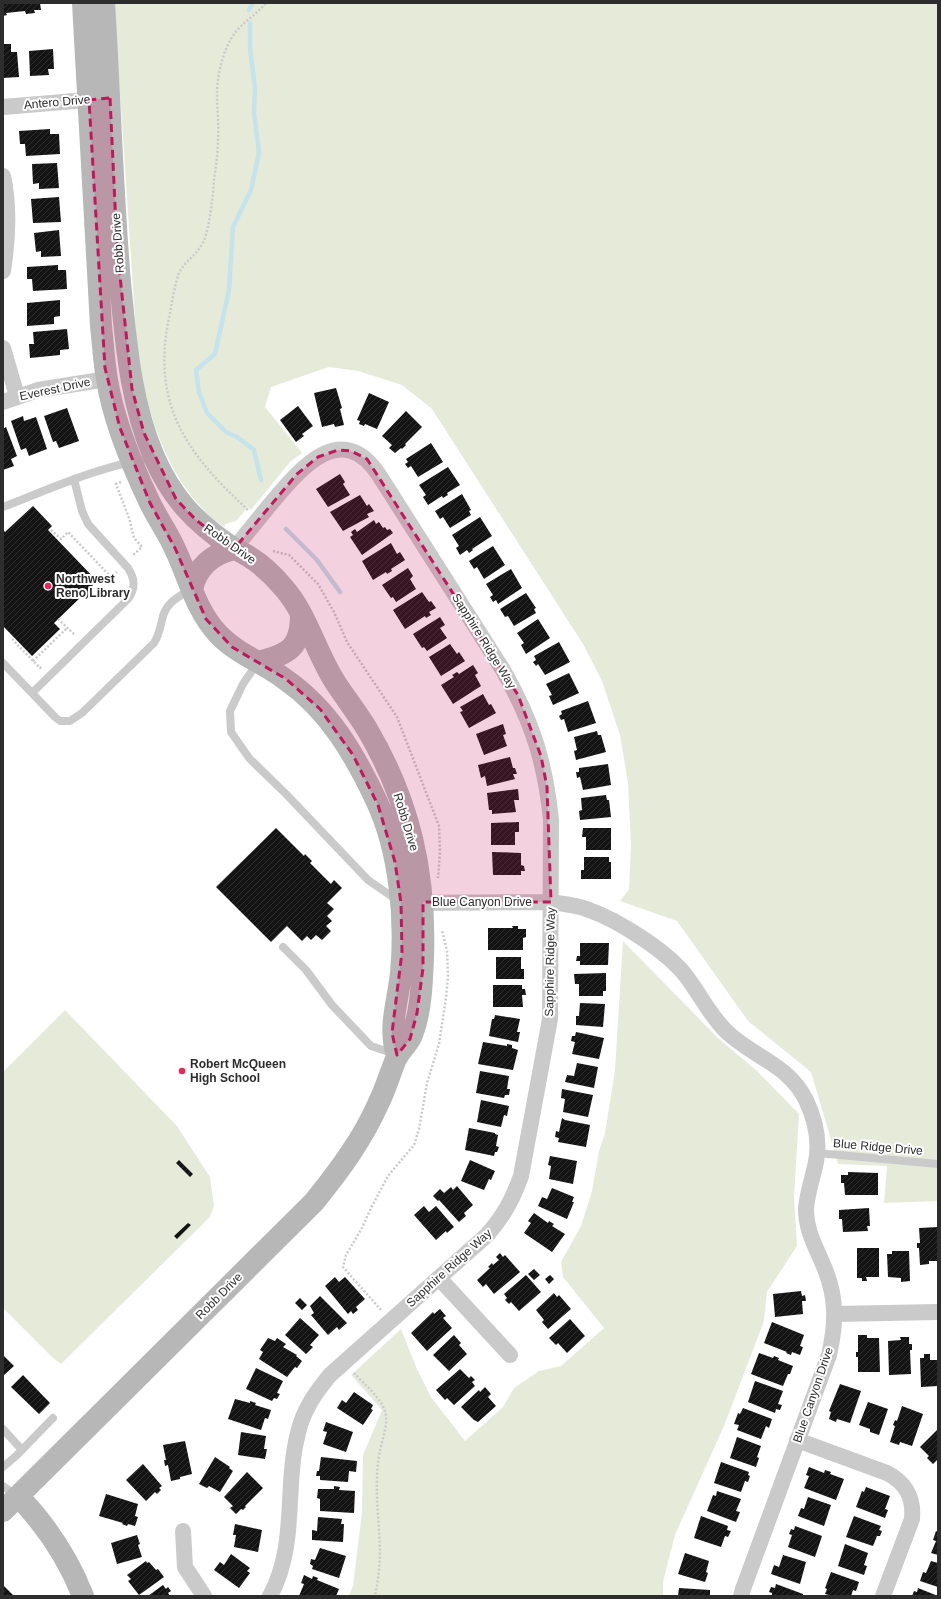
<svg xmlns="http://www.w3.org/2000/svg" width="941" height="1599" viewBox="0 0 941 1599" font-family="Arial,sans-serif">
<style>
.green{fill:#e6ebd9}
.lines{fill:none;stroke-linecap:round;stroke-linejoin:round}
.stream{stroke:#c4e3ec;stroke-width:4.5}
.building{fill:url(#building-hatch)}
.path{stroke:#cacaca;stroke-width:2.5;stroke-dasharray:2 2;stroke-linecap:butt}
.lane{stroke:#cacaca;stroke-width:8}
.street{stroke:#cacaca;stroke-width:16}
.secondary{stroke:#b7b7b7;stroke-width:22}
.marked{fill:#c2185b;fill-opacity:0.2;stroke:#c2185b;stroke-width:3;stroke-dasharray:8 5;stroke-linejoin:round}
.poi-dot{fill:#ed2555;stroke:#fff;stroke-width:1.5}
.labels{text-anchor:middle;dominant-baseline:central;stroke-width:4;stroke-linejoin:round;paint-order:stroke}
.street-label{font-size:12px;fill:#2d2d2d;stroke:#fff}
.poi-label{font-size:12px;font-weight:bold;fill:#2d2d2d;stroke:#fff;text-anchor:start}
</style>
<defs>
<pattern id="building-hatch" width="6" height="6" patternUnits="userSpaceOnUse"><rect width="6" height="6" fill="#141414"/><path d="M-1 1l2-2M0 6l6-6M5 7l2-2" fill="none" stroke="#2e2e2e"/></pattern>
</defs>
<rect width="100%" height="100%" fill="#fff"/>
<path class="green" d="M114,3H938V1201L884,1203L887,1166L838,1164L811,1072L748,1021L677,921L620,901L629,889L631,845L628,783L620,735L602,681L583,644L432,409L402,385L358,371L329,367L271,387L265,407L302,453L290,462L251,510L248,507L236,521L225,524V527C215,522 209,516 202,508C162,466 145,404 137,348Z
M623,941L719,1039L757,1071L799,1114L794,1198L797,1246L767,1292L764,1321L724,1426L675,1535L663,1582V1596H349L353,1586L362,1512L363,1455L382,1410L351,1375L401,1329L417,1369L431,1397L465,1441L503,1407L514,1388L539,1371L561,1366L604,1328L563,1277L561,1262L581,1226L592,1191L599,1151L605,1133L615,1070Z
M65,1010L177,1126L210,1177L214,1206L210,1217L61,1364L52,1357L3,1308V1072Z"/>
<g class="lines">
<path class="stream" d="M249,10L253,3
M250,23V49L255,87L254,112L259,153L251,190L233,227L229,290L215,354L196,370L199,392L207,413L226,432L237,437L254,450L261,480
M286,529L317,560L340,592"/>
</g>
<path class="building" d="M3,3H40L41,10H34L35,13L26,14L25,11L6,13L7,15L3,16Z
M3,44H11V52H17L19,77L3,78Z
M53,49L54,69H48L49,75L30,76L29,51Z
M50,129V134H59L60,154L26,156L25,144H20L19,131Z
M57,163L59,188L39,189V183L33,184L32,164Z
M59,197L61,222L33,223L31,199Z
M59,230L61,256L41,257V251L36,252L34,233Z
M58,265V270H66L67,289L33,291L32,279H27V267Z
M60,300V316L54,317V324L27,326V303Z
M67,329L69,349L60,350V355L30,358L29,344H34L33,332Z
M336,388L342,408L340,409L344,425L335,427L334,424L322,427L314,393Z
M369,393L389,402L377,429L365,424L364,426L359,424L360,421L357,420Z
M298,406L313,426L302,434L304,436L296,442L280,420Z
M67,408L79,441L59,448L56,441L53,442L44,416Z
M406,411L422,427L405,444L406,445L402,449L401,448L395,453L389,448L392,445L382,436Z
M23,416L24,421L36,417L47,449L29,456L26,448L21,450L11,421Z
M6,427L17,456L11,459L14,466L3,470V429Z
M431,443L443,462L418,477L411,466L408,468L405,464L408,462L406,459Z
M448,467L460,485L447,493L448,495L443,498L442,496L428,505L423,497L426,495L419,485Z
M340,474L345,482L343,484L350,495L328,507L316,489Z
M462,494L471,510L469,511L471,515L450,528L443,517L440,519L435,511Z
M360,495L367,506L369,504L374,511L367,514L369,517L343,531L330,512Z
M33,506L52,526L48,530L97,581L88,590L91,594L86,599L83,595L54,623L60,629L32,656L3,626V530L5,532Z
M480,517L492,536L472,549L473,550L469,553L467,550L460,555L456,548L459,546L452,535Z
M374,520L376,524L379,522L383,528L385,527L387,530L390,529L393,533L362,555L350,537L353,535L351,532L355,529L357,532Z
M391,543L397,554L400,552L405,560L391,569L392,571L387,574L386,572L373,580L362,561Z
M493,546L505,565L484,579L477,567L474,569L469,561Z
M408,568L413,576L410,579L416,589L396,602L393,597L391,598L382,585Z
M511,569L522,588L498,604L496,600L493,602L490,597L493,595L486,584Z
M422,592L429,602L431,601L436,608L429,612L431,615L426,618L425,616L405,629L393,610Z
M526,593L536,608L534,609L536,613L514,626L508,616L505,617L500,609Z
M440,617L445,625L440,628L447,638L427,651L424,647L422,648L413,634Z
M538,619L550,638L526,654L521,645L524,643L517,633Z
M559,642L570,662L545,675L538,664L536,666L533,662L536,660L534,656Z
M450,644L457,654L459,652L465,661L441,676L429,657Z
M473,665L478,673L475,675L481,686L453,704L441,685L454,677L452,675L457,672L459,674Z
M569,673L579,693L553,705L549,696L552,695L546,684Z
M483,694L489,705L491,704L496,713L469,728L460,712L463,711L460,707Z
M588,701L596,723L568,732L564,719L561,720L559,716L562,714L561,711Z
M503,724L506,734L503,735L507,746L484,755L476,734Z
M597,731L598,735H601L606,752L576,760L574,751L577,750L574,737Z
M510,757L513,768H515L517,774H513L515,779L487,786L485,776L481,778L478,765Z
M608,764L611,785L583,790L580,777L577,778L576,772H579V768Z
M518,789L519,800H514L516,812L492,814V810H489L487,793Z
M606,795L607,800H609L611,817L580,820L579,811L582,810L581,798Z
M519,822V832H515V845H491V823Z
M276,828L304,856L305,854L312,861L310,863L331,884L334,880L342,888L327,903L334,909L327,916L332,921L326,926L331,931L322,940L316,935L311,940L307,936L302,941L287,926L271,942L216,887Z
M583,828H611V850H586V837H582Z
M492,852L521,853V865L524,866L525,871H521V875H493Z
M584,857H609V862H611V879H581V870H584Z
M512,926H518V929H526V937L523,938V950H488V928H513Z
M580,943H609L608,965H580V961H576L577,956H580Z
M496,957H521V969H524V979H496Z
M606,973V991H603V996H579V984H575L574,974Z
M493,985H522V989H525L526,995H522L523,1007H493Z
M580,1003L605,1004L603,1027L576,1025V1016H579Z
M495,1015L520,1019L517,1032H520L518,1042L489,1036L492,1019H494Z
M576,1032L604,1038L599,1059L572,1054L575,1042L571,1041L572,1036H575Z
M483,1042L507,1046V1044L512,1045V1048L518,1050L513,1070L478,1064Z
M577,1063L598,1067L594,1088L565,1082L567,1075L574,1076Z
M480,1071L509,1076L507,1089H510L509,1095H505L504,1098L476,1093Z
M562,1089L593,1095L588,1117L563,1112L565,1099L561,1098Z
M481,1100L509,1106L507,1116L504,1115L501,1127L477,1122Z
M562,1118L565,1120L590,1125L586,1147L558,1142L559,1138L555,1137L556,1131L559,1132Z
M469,1128L495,1133V1134L498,1135L496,1146L499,1147L497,1152H495L494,1156L465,1150Z
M550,1156L577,1161L573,1184L549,1179L551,1166L548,1165Z
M179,1160L193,1174L190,1177L176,1163Z
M470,1160L495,1171L491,1180L489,1179L484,1190L461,1181Z
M848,1172L878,1173V1195H845L844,1183H841V1175H848Z
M457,1186L473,1205L464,1213L466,1216L459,1222L439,1200L438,1201L433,1196L440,1189L444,1193L451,1187L453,1190Z
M552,1188L574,1197L572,1202H574L567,1219L538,1206L542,1197L547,1199Z
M424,1206L429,1212L436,1206L454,1227L447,1233L446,1231L436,1240L414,1215Z
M869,1208L870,1226H867L868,1231L843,1232L842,1219H839V1210Z
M534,1213L548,1223L549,1221L554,1224L552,1226L565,1234L552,1252L524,1233L531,1223L528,1221Z
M188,1223L191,1225L177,1239L174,1236Z
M938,1227V1261H929V1264L920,1265L919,1248H917V1243H920L919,1228Z
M857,1248H879V1277H866L867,1281H862V1278H857Z
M892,1251H909L910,1281L901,1282V1278L888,1277L887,1254H892Z
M500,1253L503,1257L505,1255L520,1272L494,1294L486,1284L483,1287L477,1280L490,1268L488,1267L492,1263L493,1265L499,1260L496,1257Z
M534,1269L540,1275L534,1280L528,1274Z
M526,1275L541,1292L519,1311L511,1302L509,1304L505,1300L507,1298L504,1294Z
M550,1275L554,1279L549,1284L545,1279Z
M335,1277L339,1282L345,1277L365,1299L356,1307L358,1310L353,1314L351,1311L348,1314L325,1286Z
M801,1291L802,1296L805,1295L806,1301H802L803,1314L775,1317L773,1294Z
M554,1293L557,1297L559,1295L571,1309L548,1329L542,1322L544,1320L536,1310Z
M320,1296L347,1323L339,1330L337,1327L328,1335L311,1315L314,1313L310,1306Z
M300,1298L307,1305L302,1310L295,1303Z
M440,1309L446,1316L443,1318L452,1328L427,1351L411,1333L433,1312L434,1314Z
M300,1318L319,1335L310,1345L313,1347L306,1354L285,1335Z
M570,1319L585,1336L567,1353L558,1343L556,1345L549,1338Z
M772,1322L804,1335L800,1346L803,1347L800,1355L792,1352L791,1355L786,1353L787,1352L764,1343Z
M454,1335L461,1343L459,1345L467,1354L449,1371L433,1355Z
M858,1335H867V1338H879L880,1372H858V1357H856V1352H858Z
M900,1337H909V1344H912V1350H910L911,1374L889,1375L888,1341L901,1340Z
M268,1338L275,1341L277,1338L286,1344L283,1347L297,1355L296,1356L302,1361L297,1368L295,1367L287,1377L259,1359L263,1352L260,1350Z
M759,1353L773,1358L774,1356L779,1358L778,1360L793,1366L790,1374H788L783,1386L751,1374Z
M924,1354H930V1360H938V1386L921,1387L920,1358H924Z
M3,1355L14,1366L3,1376Z
M256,1368L283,1381L277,1393L280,1394L277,1399L274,1398L272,1401L246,1389Z
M460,1369L469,1378L471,1376L475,1380L472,1382L475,1386L454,1405L447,1398L445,1400L436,1390Z
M23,1375L50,1403L39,1414L11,1387Z
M755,1381L783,1391L778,1404L782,1405L780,1410L776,1409L775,1413L748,1402Z
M840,1384L861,1391L850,1423L837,1419L836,1422L829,1419L831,1412L829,1411Z
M485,1387L491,1394L488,1397L496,1406L478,1422L474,1420L461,1407L479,1390L480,1392Z
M354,1392L373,1405L371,1409L373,1410L363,1425L337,1408L342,1400L346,1403Z
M235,1399L250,1403V1401L256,1403L255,1405L271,1410L268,1419L265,1418L261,1430L228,1419Z
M868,1402L888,1409L879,1435L870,1432V1429L859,1425Z
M902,1406L923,1414L912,1446L900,1442L899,1445L890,1442L895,1426L893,1425L895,1420L897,1421Z
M743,1408L772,1419L769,1428L766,1426L761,1439L737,1430L739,1425L734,1424L738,1413L740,1414Z
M326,1422L353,1432L346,1452L323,1444L327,1432L323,1431Z
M938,1429V1459L933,1464L927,1458L929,1456L920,1447Z
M241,1432L266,1436L264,1449H267L265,1459L238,1455Z
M737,1437L761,1446L757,1457L759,1458L756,1467L730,1458Z
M185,1441L192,1474L180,1477V1479L171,1481L168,1465L165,1466L164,1460H166L163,1445Z
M215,1457L230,1467L229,1468L233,1471L220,1492L209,1486L207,1488L199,1484Z
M321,1457L357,1461L356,1472L349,1471L348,1482L320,1480V1476H316L317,1471H319Z
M721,1462L749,1472L748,1475L750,1476L748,1482L745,1481L741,1492L714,1483Z
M143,1464L162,1486L159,1488L161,1490L157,1494L155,1492L146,1501L126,1480Z
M809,1467L824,1473L825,1470L831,1472L830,1474L844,1479L836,1500L804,1488L809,1476L806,1475Z
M247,1472L263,1488L245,1506L246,1507L243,1510L241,1509L236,1514L230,1508L233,1506L224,1497Z
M334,1486L340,1487L339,1490L355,1491L354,1513L320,1511V1499L317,1498L318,1489H334Z
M866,1487L890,1496L885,1509L888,1510L885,1518L856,1507L862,1491L864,1492Z
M717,1491L741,1499L736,1511L740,1512L736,1522L707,1511L713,1495L716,1496Z
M106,1494L138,1504L135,1516L138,1517L135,1526L128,1524L127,1526L122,1524L123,1523L99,1516Z
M808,1497L831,1505L824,1526L798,1516L801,1508L804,1509Z
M701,1516L728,1526L727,1530L731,1531L728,1537L725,1536L721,1547L694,1538Z
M854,1516L881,1526L879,1530L882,1531L880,1536H877L873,1546L846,1537Z
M318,1517L342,1519L341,1524H344L343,1542L312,1540V1530L317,1531Z
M235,1524L262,1530L258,1552L234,1547L236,1535H233Z
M795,1526L822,1536L815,1557L788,1547L792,1535L789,1534L791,1529L794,1530Z
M936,1531L938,1532V1555L931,1553L936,1541L933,1540Z
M137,1535L140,1544L138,1545L142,1557L117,1564L111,1543Z
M845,1544L868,1553L864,1565L867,1566L864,1575L838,1566Z
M320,1548L346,1556L339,1578L312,1569L313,1566L310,1564L311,1559L315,1560Z
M685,1553L709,1561L706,1572L708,1573L705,1582L678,1574Z
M231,1554L250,1568L247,1571L250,1573L239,1588L214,1570L220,1562L224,1565Z
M783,1555L806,1562L800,1584L771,1574L774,1565L779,1567Z
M146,1561L147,1563L149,1562L156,1570L158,1569L164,1577L139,1595L128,1581L131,1579L127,1575Z
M931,1561L938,1563V1587L920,1581L923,1572L926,1573Z
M831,1572L859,1582L856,1591L853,1590L851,1596H833L825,1594L827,1589L825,1588Z
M304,1575L312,1579L313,1576L318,1578L317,1580L339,1589L336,1596H299L304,1584L301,1583Z
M776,1584L803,1594V1596H772V1593L769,1592L771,1587L775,1588Z
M3,1585L14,1596H3Z
M163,1585L166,1589L168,1587L171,1591L168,1593L170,1596H148Z
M679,1588L710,1590V1596H678Z
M918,1588L938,1596H912L914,1591L917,1592Z"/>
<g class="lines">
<path class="path" d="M121,482L116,484L129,518L134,538L142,547L132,556
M248,510C187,454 151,405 169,318C172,303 174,287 179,273C183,264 192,258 198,250C206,241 208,227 210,216C212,204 213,192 214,180C216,166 218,152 218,138C219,124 217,109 217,95C217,76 222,54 232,37C241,23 255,16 266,3
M51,530L61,539L68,532L111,577L117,572
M273,551L289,555L318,584L334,612L347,642L397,717L439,826L440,852L438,878
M58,619L75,635
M12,639L40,668L42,666
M33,661L67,628
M381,1310L343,1267L346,1255L362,1228L371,1208L388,1176L414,1145L419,1129L427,1083L439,1044L446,998L448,976L447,951L442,930
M354,1373C363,1383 381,1398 385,1411C389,1426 381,1441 379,1456C374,1487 379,1519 380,1550C380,1566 378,1581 375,1596"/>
<path class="lane" d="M3,507C52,488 102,465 154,458
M258,662L243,684L230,711L231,732L249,758L286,794L368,880L397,900
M3,663L55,717L60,721H70L82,713L154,643C159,635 160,629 162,620C165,603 178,597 191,589
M32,693L128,599C136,588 135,579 128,568L88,524L82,511L74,479
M283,947L306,970L332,1005L371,1046L395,1054
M817,1153L938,1164
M3,1429L22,1450
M3,1467L16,1456L53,1418
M3,1486L17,1496"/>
<path class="street" d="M3,107L99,99
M3,176C10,208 8,239 3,271
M3,348L17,396
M3,402L38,390L107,379
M234,549C247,533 260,517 273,501C301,468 342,419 379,475L503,670C532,721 545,761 551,820L550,1019L521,1176C512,1201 504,1215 487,1235L330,1375C316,1392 303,1410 298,1433C284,1487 298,1545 270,1596
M411,903L551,902C564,904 577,905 589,910C618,920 668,952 686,976C700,994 710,1016 727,1032C753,1057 788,1064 806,1100C815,1119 820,1141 816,1162C813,1177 807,1193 806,1209C806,1232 817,1249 825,1269C837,1299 836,1324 829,1355L743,1589L741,1596
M439,1278L510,1355
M835,1314L938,1312
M797,1440L887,1473C906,1483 914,1497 912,1519L883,1596
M183,1531L185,1567L204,1596"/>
<path class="secondary" d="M83,3L101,326C103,344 104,362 107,380C114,422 131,463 149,501C157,518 168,533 175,549C189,578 195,609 218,634C237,654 264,663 286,680C329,710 355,755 377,802C400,852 406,919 401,973C398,1002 388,1027 397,1055
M192,589C197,567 212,554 234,549
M258,662C289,654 301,648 301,614
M18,1496C46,1525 68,1558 83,1596
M3,1511L314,1202C339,1171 363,1139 379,1102C386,1088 390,1073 396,1059C400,1051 407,1045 411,1037C421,1014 422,983 423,958C426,874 410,802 367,729C358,714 347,700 337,685C316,654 308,615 283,587C273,575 261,564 248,556C242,552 236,550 230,546C194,521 172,498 154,457C130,401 126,342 120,282C112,189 110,96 104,3"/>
</g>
<path class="marked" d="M110,98L117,248L132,389L144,433L176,499L196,520L234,549L297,474L318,457L338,450L351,451L367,459L518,695L541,756L547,787L551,902H423V968L417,1013L410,1039L397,1055L392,1033L402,952L401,903L395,862L378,805L353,755L320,709L286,679L232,647L206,619L175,548L150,503L120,428L105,368L89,100Z"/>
<g class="poi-dot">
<circle cx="48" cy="586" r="4"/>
<circle cx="182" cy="1071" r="4"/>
</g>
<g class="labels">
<g class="street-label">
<text transform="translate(57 102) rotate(-5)">Antero Drive</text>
<text transform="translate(118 243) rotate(-94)">Robb Drive</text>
<text transform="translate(55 389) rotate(-12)">Everest Drive</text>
<text transform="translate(230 544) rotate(35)">Robb Drive</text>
<text transform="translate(484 641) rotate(58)">Sapphire Ridge Way</text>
<text transform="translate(406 822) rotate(73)">Robb Drive</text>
<text x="482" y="902">Blue Canyon Drive</text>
<text transform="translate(550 962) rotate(-89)">Sapphire Ridge Way</text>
<text transform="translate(878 1147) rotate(5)">Blue Ridge Drive</text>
<text transform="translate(449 1268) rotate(-42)">Sapphire Ridge Way</text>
<text transform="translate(219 1296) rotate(-45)">Robb Drive</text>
<text transform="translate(813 1395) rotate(-71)">Blue Canyon Drive</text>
</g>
<g class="poi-label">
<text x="56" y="579">Northwest<tspan x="56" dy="14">Reno Library</tspan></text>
<text x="190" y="1064">Robert McQueen<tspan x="190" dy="14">High School</tspan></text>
</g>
</g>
<rect width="941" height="1599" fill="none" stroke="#2d2d2d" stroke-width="8"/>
</svg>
